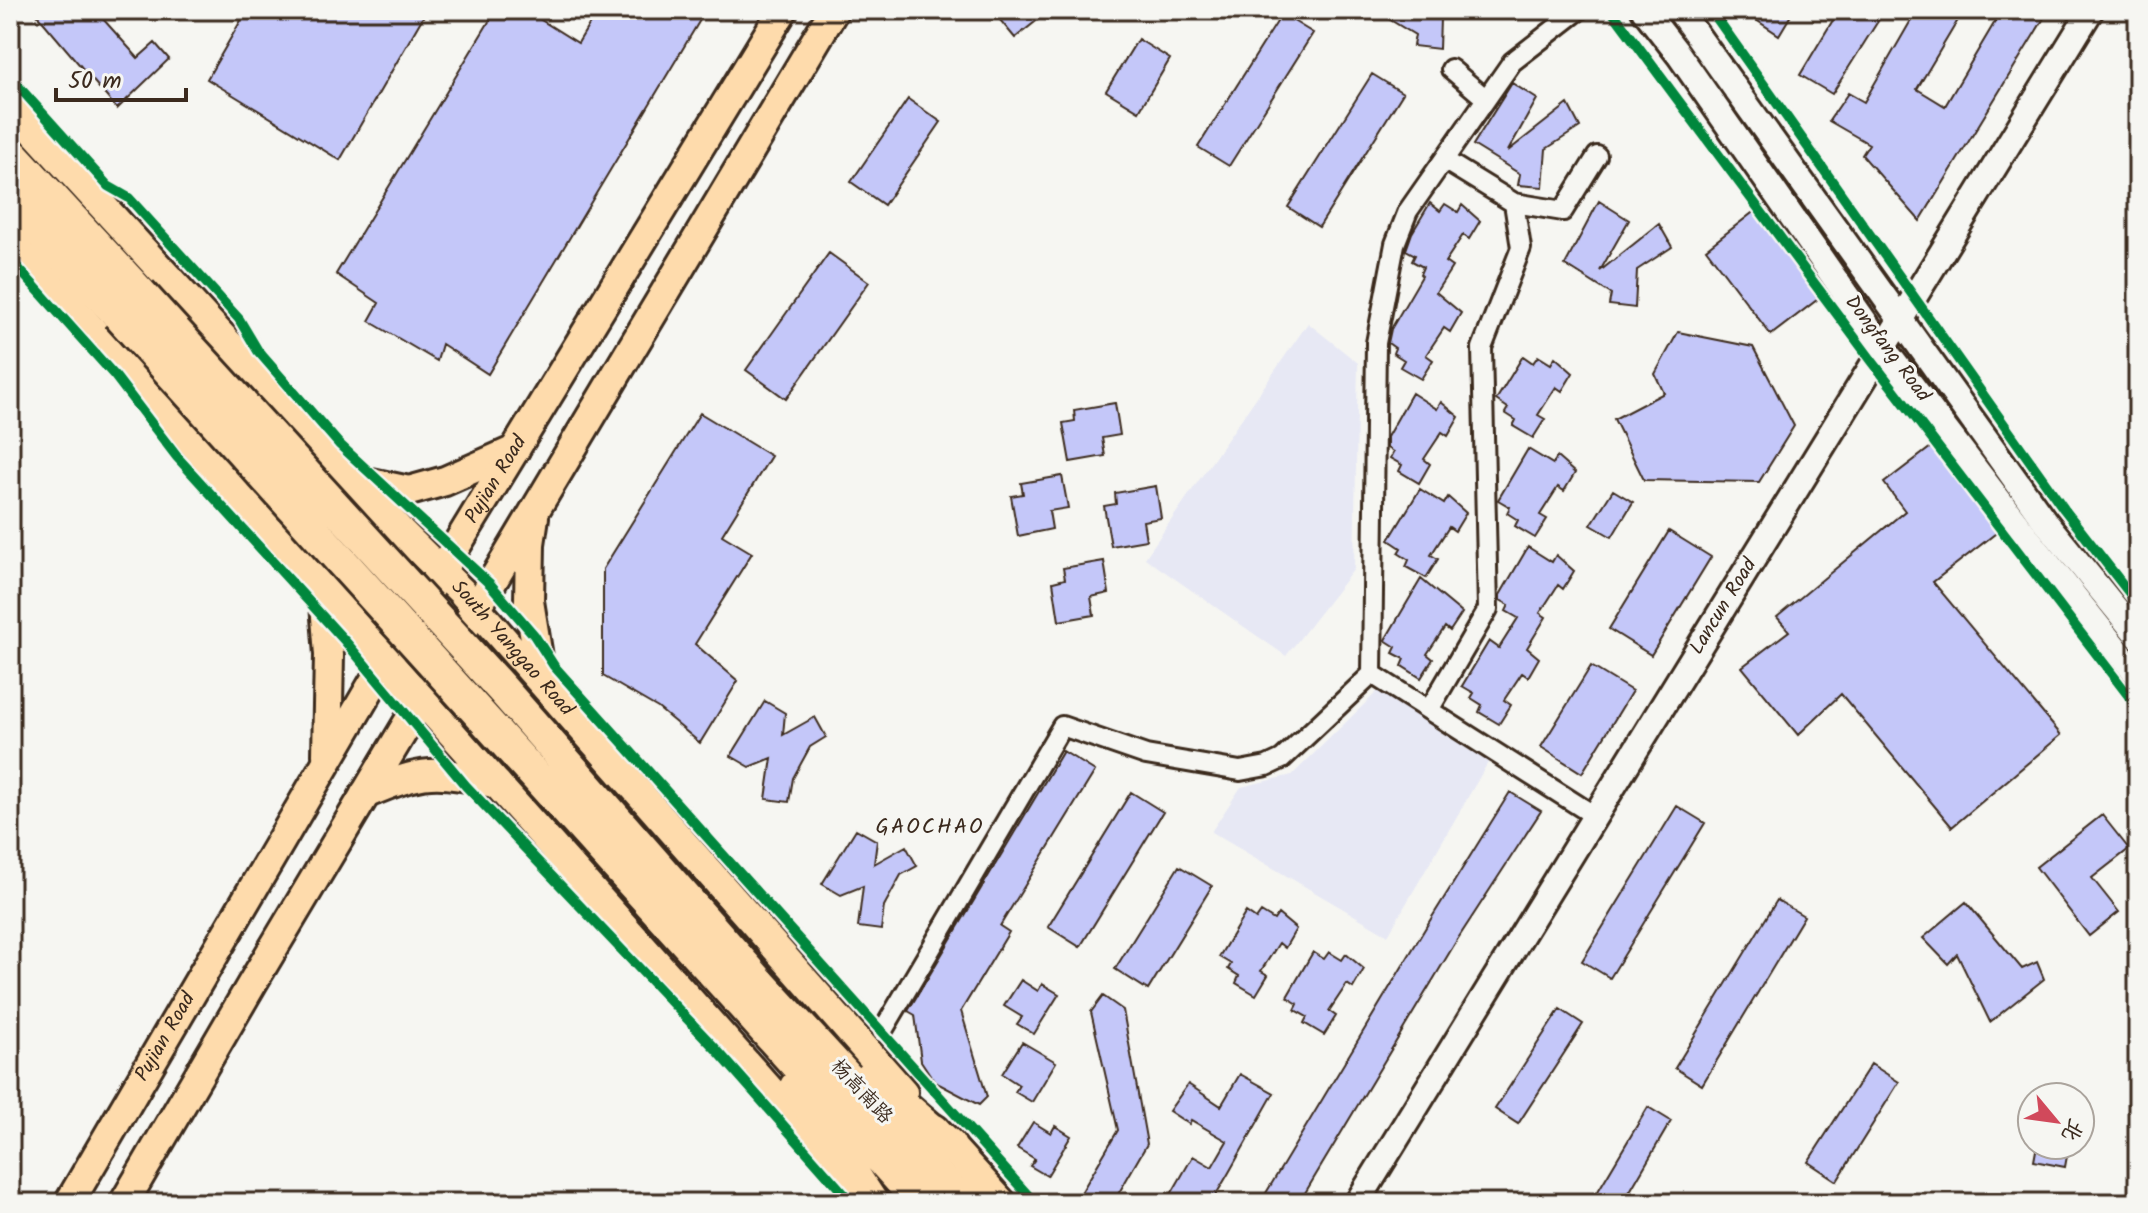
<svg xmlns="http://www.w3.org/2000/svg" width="2148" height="1213" viewBox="0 0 2148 1213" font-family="Kalam,'LXGW WenKai TC',sans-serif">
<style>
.built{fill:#e7e8f4}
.building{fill:#c4c7f9;stroke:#3b2a1e;stroke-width:2}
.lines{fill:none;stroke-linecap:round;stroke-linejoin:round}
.street-casing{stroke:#3b2a1e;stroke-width:24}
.secondary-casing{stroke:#3b2a1e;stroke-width:30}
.primary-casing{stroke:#3b2a1e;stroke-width:34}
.highway-casing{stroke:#3b2a1e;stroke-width:38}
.street{stroke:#f6f6f2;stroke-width:18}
.secondary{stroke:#f6f6f2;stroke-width:24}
.primary{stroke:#fedbac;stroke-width:28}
.highway{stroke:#fedbac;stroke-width:32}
.highway-bridge-casing{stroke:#3b2a1e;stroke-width:38;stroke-linecap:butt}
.highway-bridge{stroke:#fedbac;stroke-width:32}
.cycleway-casing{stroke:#f6f6f2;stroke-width:15}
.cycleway{stroke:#00873e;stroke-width:10}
.labels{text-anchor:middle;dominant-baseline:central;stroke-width:6;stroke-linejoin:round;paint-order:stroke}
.street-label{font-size:20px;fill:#3b2a1e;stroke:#f6f6f2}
.neighbourhood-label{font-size:22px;letter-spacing:2px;fill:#3b2a1e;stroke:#f6f6f2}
</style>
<rect width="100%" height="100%" fill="#f6f6f2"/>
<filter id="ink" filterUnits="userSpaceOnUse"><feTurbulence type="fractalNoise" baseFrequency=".0125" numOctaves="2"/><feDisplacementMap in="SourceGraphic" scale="16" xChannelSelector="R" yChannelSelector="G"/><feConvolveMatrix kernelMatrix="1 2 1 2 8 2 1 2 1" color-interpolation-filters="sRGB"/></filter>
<g filter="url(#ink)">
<path class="built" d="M1308,323L1358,363L1354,569L1286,656L1145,558Z
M1388,681L1493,754L1388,935L1211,832L1241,787L1292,775Z"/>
<path class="building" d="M33,10H95L138,58L155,43L169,59L117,109Z
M247,10H427L340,160L207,79Z
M496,10H525L578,43L598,10H706L488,374L442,344L437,361L369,321L379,303L336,274Z
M1013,10H1050L1015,38L1000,20Z
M1374,10H1434L1429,18L1440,19L1439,49L1413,46L1415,35Z
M1741,10H1794L1779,35Z
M1839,10H1885L1832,94L1800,75Z
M1917,10H1964L1917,89L1945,106L2002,10H2049L1920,221L1862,155L1869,144L1829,121L1848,93L1864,102Z
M1282,14L1313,33L1229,166L1198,147Z
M1138,39L1170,59L1139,111L1106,91Z
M1372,74L1403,93L1319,227L1288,207Z
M1512,83L1537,99L1508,151L1568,104L1580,127L1546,149L1543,187L1518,185L1520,174L1473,145Z
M908,99L941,122L884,205L851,182Z
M1599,201L1629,220L1600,271L1659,224L1672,247L1637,270L1635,308L1609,305L1611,294L1565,265Z
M1430,203L1440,211L1445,204L1458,212L1462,205L1480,221L1469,239L1463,235L1445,262L1452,267L1436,292L1461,313L1450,332L1444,328L1426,355L1433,360L1421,379L1400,367L1404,360L1393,353L1395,348L1388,343L1391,329L1422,276L1420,274L1423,267L1412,261L1415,255L1406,250L1412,233Z
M1756,210L1822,296L1771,335L1706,249Z
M829,253L869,282L786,399L746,370Z
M1678,332L1753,347L1794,426L1759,482L1644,480L1614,419L1664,393L1655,374Z
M1523,356L1533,363L1538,356L1551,364L1555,357L1573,373L1562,391L1556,387L1538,415L1545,419L1533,438L1513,426L1516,420L1505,413L1508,408L1496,400Z
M1412,393L1437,409L1441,402L1459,417L1448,436L1442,432L1424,459L1430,464L1419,483L1399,471L1402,465L1390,458L1393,452L1387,448V437Z
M1115,403L1120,435L1102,438L1105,456L1070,462L1063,423L1075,421L1074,410Z
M700,413L771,456L722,535L752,553L695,644L738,681L700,743L658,708L603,676V569Z
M1935,444L2000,530L1933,582L2061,735L1952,827L1841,694L1798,735L1742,667L1789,631L1777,617L1905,511L1884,483Z
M1528,449L1553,464L1557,457L1575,473L1564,491L1558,487L1540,515L1547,519L1535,538L1515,526L1518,520L1507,513L1510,507L1498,500Z
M1062,476L1068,508L1049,511L1052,529L1018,536L1011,496L1023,494L1021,483Z
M1156,486L1161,518L1143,521L1146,540L1111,546L1104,506L1116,504L1115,493Z
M1420,489L1444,504L1448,497L1466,513L1455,531L1449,527L1431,555L1438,559L1426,578L1406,567L1409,560L1398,553L1401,548L1389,540Z
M1613,490L1633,502L1612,537L1591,525Z
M1669,531L1711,557L1651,655L1609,629Z
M1528,547L1552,562L1556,555L1574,571L1563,589L1558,585L1540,613L1546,617L1527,648L1539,658L1528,677L1522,673L1504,700L1511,705L1499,724L1479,712L1482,705L1471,698L1474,693L1462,686L1489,641L1499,648L1518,618L1506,611L1509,605L1500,600V595Z
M1104,561L1109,593L1091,597L1094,615L1059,621L1053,582L1065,579L1063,568Z
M1421,579L1462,613L1450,631L1445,627L1427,654L1433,659L1421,678L1402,666L1405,659L1393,653L1396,647L1385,640Z
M1591,666L1632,691L1582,773L1541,747Z
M765,701L785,713L783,735L815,717L826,737L810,747L793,778L789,802L766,799L772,758L750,767L731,756Z
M1063,751L1095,771L1000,926L1009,932L961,1011L987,1097L979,1105L935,1082L921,1061L915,1015L908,1011Z
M1131,792L1163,812L1080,947L1048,927Z
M1510,792L1541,811L1457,940L1299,1203H1260L1429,922Z
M1677,806L1705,823L1610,978L1582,961Z
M2102,815L2129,849L2092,878L2119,912L2089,936L2036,867Z
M856,829L877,841L874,864L906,846L917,866L901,875L884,906L881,930L858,927L863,886L841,895L822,884Z
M1179,866L1212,886L1148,990L1115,969Z
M1777,900L1804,916L1702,1085L1675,1068Z
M1966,902L2022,969L2037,962L2044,979L1990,1022L1957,954L1948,964L1923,938Z
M1246,912L1256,919L1261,912L1274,920L1278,914L1296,929L1285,948L1279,943L1261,971L1268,975L1256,995L1236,983L1239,976L1228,969L1231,964L1219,957Z
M1313,952L1324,959L1329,952L1342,960L1346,954L1364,969L1353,988L1347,984L1329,1011L1336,1016L1324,1035L1304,1023L1307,1017L1295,1010L1298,1004L1287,997Z
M1021,980L1038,991L1042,984L1059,994L1034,1034L1017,1024L1022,1017L1004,1006Z
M1103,996L1123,1010L1147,1144L1113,1203H1075L1118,1130L1091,1012Z
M1560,1009L1583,1024L1518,1124L1495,1109Z
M1022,1042L1056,1062L1032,1102L1015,1092L1019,1085L1002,1074Z
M1871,1064L1899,1082L1837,1181L1808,1162Z
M1240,1074L1274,1093L1227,1176L1211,1203H1166L1193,1156L1212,1167L1227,1141L1191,1120L1189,1124L1169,1111L1188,1084L1221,1106Z
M1648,1107L1671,1121L1623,1203H1591Z
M1033,1122L1051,1133L1055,1126L1071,1136L1047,1176L1030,1166L1035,1159L1017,1148Z
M2037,1145H2069L2065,1167L2034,1161Z"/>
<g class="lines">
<g class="street-casing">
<path id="street" d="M1451,69L1486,99
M1514,203L1563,211L1597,156
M1372,674L1595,816
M1429,710L1488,609L1482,348L1521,248L1514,203L1444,160
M882,1032L1062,726L1146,755L1240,771L1267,766L1282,759L1372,674L1376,343L1395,244L1408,211L1512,62L1579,10"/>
</g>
<g class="secondary-casing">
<g id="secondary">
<path d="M1644,10L1679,55L1882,346L2028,538L2138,676"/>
<path d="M1679,10L2044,520L2138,636"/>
<path id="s1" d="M1357,1203L2091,10"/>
</g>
</g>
<g class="primary-casing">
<g id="primary">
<path id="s2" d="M10,105L401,532L461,591L903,1092"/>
<path d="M10,238L827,1154"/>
<path d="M352,479L409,491L445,481L515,450"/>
<path d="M534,517L530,544L529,601L542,682"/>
<path d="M324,592L329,655L327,755"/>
<path d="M365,794C423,769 437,769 497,784"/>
<path d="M935,1129L1002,1203"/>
<path id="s3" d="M69,1203L386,661L783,10"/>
<path d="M124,1203L253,982L834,10"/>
</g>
</g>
<g class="highway-casing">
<path id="highway" d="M10,152L140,293
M10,199L118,314
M759,982L963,1203
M739,1001L921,1203
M871,1078L949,1145
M796,1087L872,1203"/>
</g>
<use href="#street" class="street"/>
<use href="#secondary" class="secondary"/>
<use href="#primary" class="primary"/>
<use href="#highway" class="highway"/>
<g class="highway-bridge-casing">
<path id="highway-bridge" d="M140,293L501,688L759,982
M118,314L739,1001"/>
</g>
<use href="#highway-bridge" class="highway-bridge"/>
<g class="cycleway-casing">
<path id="cycleway" d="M1611,10L1872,361L2138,708
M1711,10L2064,509L2138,604
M10,77L108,186L129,198L239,319L258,351L339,444L490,584L534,635L554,666L1035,1203
M10,259L115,376L177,457L345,641L466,786L715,1048L852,1203"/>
</g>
<use href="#cycleway" class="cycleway"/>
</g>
</g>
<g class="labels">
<g class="street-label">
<text transform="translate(1887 349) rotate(53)">Dongfang Road</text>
<text stroke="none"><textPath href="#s3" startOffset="840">Pujian Road</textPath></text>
<text stroke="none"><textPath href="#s1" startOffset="700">Lancun Road</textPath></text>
<text stroke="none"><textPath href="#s2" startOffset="740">South Yanggao Road</textPath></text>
<text stroke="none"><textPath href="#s3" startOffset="192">Pujian Road</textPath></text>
<text transform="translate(861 1092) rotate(47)">杨高南路</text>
</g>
<g class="neighbourhood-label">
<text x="930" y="827">GAOCHAO</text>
</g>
</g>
<rect width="2148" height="1213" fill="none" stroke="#f6f6f2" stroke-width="40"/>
<rect x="20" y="20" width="2108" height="1173" fill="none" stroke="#3b2a1e" stroke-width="3" filter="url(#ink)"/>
<g transform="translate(2056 1121) rotate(119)"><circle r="38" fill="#f6f6f2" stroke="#aba49d" stroke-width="2"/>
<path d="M0-6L14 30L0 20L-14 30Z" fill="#d1495b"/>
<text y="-12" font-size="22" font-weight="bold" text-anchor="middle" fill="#3b2a1e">北</text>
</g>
<path d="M56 88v12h130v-12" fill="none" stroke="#3b2a1e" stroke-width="4"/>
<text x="68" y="88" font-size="24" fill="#3b2a1e" stroke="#f6f6f2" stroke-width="6" paint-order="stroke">50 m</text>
</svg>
